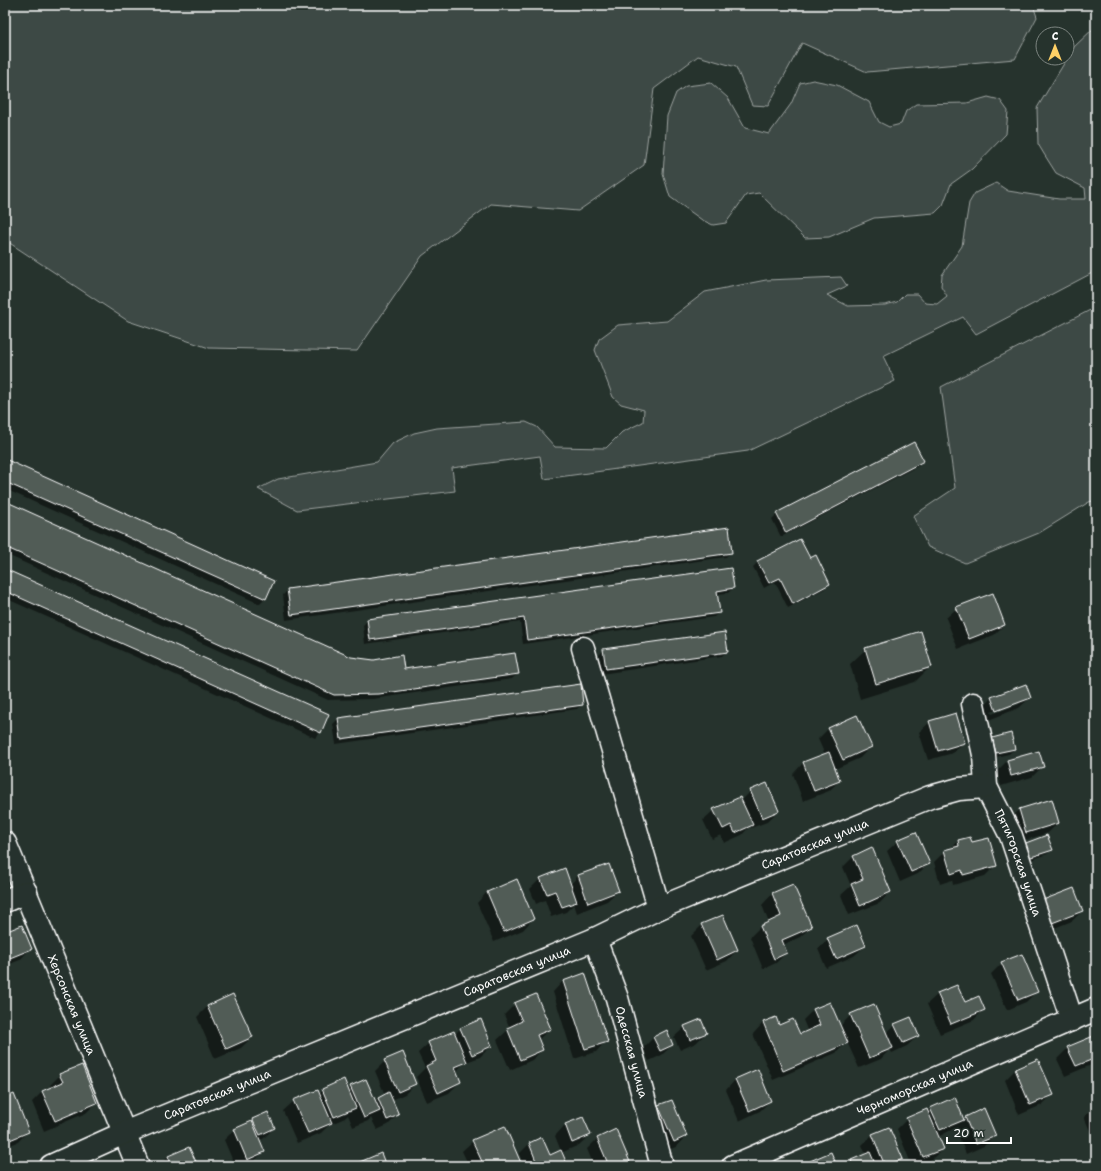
<svg xmlns="http://www.w3.org/2000/svg" width="1101" height="1171" viewBox="0 0 1101 1171" font-family="'Shantell Sans',sans-serif">
<style>
.green{fill:#3e4944;stroke:#9ea4a2}
.shadow{fill:#0007;fill-rule:evenodd}
.building{fill:#515c57;stroke:#fff}
.lines{fill:none;stroke-linecap:round;stroke-linejoin:round}
.minor-casing{stroke:#fff;stroke-width:25}
.minor{stroke:#26332d;stroke-width:22}
.labels{text-anchor:middle;dominant-baseline:central;stroke-width:4;stroke-linejoin:round;paint-order:stroke}
.street-label{font-size:12px;fill:#fff;stroke:#26332d}
</style>
<rect width="100%" height="100%" fill="#26332d"/>
<filter id="ink" filterUnits="userSpaceOnUse"><feTurbulence type="fractalNoise" baseFrequency=".025" numOctaves="2"/><feDisplacementMap in="SourceGraphic" scale="8" xChannelSelector="R" yChannelSelector="G"/><feConvolveMatrix kernelMatrix="1 2 1 2 8 2 1 2 1" color-interpolation-filters="sRGB"/></filter>
<g filter="url(#ink)">
<path class="green" d="M5,5H1033L1037,17L1015,59L867,72L802,43L768,106L752,105L736,67L698,56L654,89L644,165L578,211L491,204L422,256L357,351L209,348L128,321L5,240Z
M1096,26V271L976,334L963,317L883,356L895,381L748,451L544,479L540,456L452,468L455,491L297,510L258,489L278,479L377,462L393,443L414,433L437,428L526,422L537,427L555,447L606,448L622,432L643,422L644,410L621,404L613,397L595,350L599,339L618,325L667,321L705,292L766,280L841,277L847,286L827,295L848,306L885,305L897,302L905,294H917L925,303L937,304L947,296L941,286L942,275L962,246L969,203L975,193L996,183L1008,191L1059,199H1086L1085,188L1056,173L1044,154L1038,144L1037,108L1074,47Z
M813,80L837,85L869,102L879,122L889,127L901,124L906,111L916,104L967,103L988,97L1000,100L1008,111L1006,134L972,169L951,184L943,205L935,213L874,218L829,237L805,238L759,193L746,195L726,223L713,225L702,220L670,197L663,174L667,116L676,93L686,86L711,83L728,98L745,128L769,134L791,104L800,83Z
M1096,307V500L1089,502L1039,533L965,563L928,547L913,516L955,488L941,387Z"/>
<path class="shadow" d="M5,461L273,581L265,599L260,604L5,489Z
M923,461L918,466L781,537L772,519L777,514Z
M5,502L351,658L403,670L517,674L512,679L373,699L328,700L5,554Z
M731,552L726,557L286,620L283,595L288,590Z
M810,560L829,584L824,589L788,608L775,582L764,588L753,567L758,562Z
M5,570L328,715L320,733L315,738L5,598Z
M733,588L728,593L717,594L719,612L714,617L523,644L520,622L365,644L363,625L368,620Z
M957,608L1004,625L994,635L958,649L946,618Z
M866,649L931,666L915,682L860,699L850,664Z
M604,650L727,651L722,656L601,674L599,655Z
M580,685L582,704L577,709L336,744L333,724L338,719Z
M1025,686L1030,698L1019,708L986,721L981,709L991,698ZM1019,702V704L992,714L991,712Z
M930,722L964,742L953,753L928,760L919,732Z
M829,728L870,747L860,758L835,769L839,781L829,791L803,801L793,774L803,763L825,755L818,739Z
M993,739L1014,749L1009,754L992,758L988,744Z
M1007,761L1043,766L1032,777L1001,786L997,771Z
M751,791L778,811L767,822L751,828L750,826L742,835L724,843L721,835L712,839L703,820L714,810L741,801Z
M1052,800L1058,823L1048,833L1015,843L1009,821L1019,810Z
M898,841L929,863L918,874L900,882L887,851Z
M958,841L971,844L995,866L985,876L953,885L952,880L940,884L934,862L945,851L950,850Z
M872,849L890,892L880,903L849,915L841,895L851,886L843,867L853,857Z
M1052,849L1047,854L1023,863L1019,850Z
M608,865L618,891L607,901L577,913L574,904L566,912L551,917L545,900L536,904L530,889L541,878L570,885L578,876Z
M516,880L533,919L523,930L494,942L477,903L487,892Z
M793,885L811,927L800,937L783,945L786,953L776,963L763,969L750,937L760,927L769,923L762,905L772,894Z
M1082,911L1072,921L1042,933L1033,912Z
M702,925L737,950L727,961L706,970L691,936Z
M5,933L30,949L20,960L5,966Z
M828,939L865,946L854,956L826,968L818,949Z
M1002,963L1037,991L1026,1002L1007,1010L991,974Z
M563,981L606,1041L596,1052L574,1059L553,992Z
M938,994L965,1003L984,1009L974,1020L940,1034L927,1004Z
M233,995L252,1037L241,1048L215,1059L197,1017L207,1007Z
M515,1004L550,1029L538,1040L542,1050L532,1060L510,1070L497,1040L510,1028L504,1015Z
M813,1010L840,1026L851,1015L885,1034L895,1025L918,1036L907,1046L892,1053L890,1049L881,1059L859,1068L847,1042L836,1053L773,1080L753,1034L763,1023L775,1018L778,1026L799,1035L808,1032L803,1020Z
M685,1027L706,1033L696,1043L680,1050L674,1037Z
M461,1028L491,1046L480,1057L464,1063L456,1072L460,1082L449,1093L427,1102L416,1077L425,1068L418,1053L429,1043L454,1035Z
M1096,1036V1063L1065,1076L1057,1059L1068,1048Z
M654,1037L672,1045L662,1055L649,1061L643,1048Z
M1038,1060L1053,1094L1042,1105L1019,1115L1005,1080L1015,1070Z
M385,1061L415,1084L405,1094L392,1100L398,1115L388,1125L377,1130L371,1118L368,1121L353,1127L348,1115L345,1118L329,1125L321,1133L297,1143L283,1111L294,1101L319,1094L323,1090H348L351,1087L375,1102L378,1098L385,1095L375,1071Z
M60,1075L96,1103L86,1113L44,1131L32,1102L42,1092L51,1088L50,1085Z
M736,1079L770,1101L760,1111L739,1121L726,1090Z
M5,1099L28,1131L18,1142L5,1147Z
M1096,1105V1139L1094,1140L1084,1117Z
M659,1106L686,1136L676,1147L663,1152L648,1117Z
M931,1108L963,1120L984,1110L995,1135L984,1146L966,1154L955,1128L938,1137L943,1149L932,1159L916,1166H912L897,1129L907,1119L927,1112Z
M582,1118L590,1135L579,1145L561,1153L566,1166H524L519,1154L529,1144L542,1138L549,1156L561,1151L555,1136L565,1125Z
M253,1120L274,1128L263,1139L259,1140L264,1152L253,1162L245,1166H235L224,1140L234,1130L250,1123Z
M888,1128L902,1159L895,1166H846L851,1161L866,1155L862,1145L872,1135Z
M616,1131L629,1162L625,1166H594L587,1149L597,1139Z
M473,1141L520,1163L517,1166H469L462,1151Z
M189,1148L197,1166H159L168,1157Z
M811,1162L836,1166H803Z
M408,1163L410,1166H400Z
M1086,1163L1087,1166H1081Z"/>
<path class="building" d="M914,442L924,461L786,533L776,513Z
M5,459L274,581L266,599L5,482Z
M5,501L351,657L374,660L402,655L404,669L515,653L519,674L379,694L334,695L5,547Z
M729,527L732,553L291,615L287,589Z
M800,539L810,558L816,555L830,584L793,604L780,578L769,583L757,561Z
M731,568L734,588L717,591L720,613L527,640L524,618L370,640L367,619Z
M5,569L329,714L321,733L5,591Z
M993,593L1005,625L969,639L956,607Z
M921,631L932,667L876,684L865,648Z
M725,632L728,652L606,669L603,649Z
M581,684L583,705L341,739L338,718Z
M1026,684L1031,698L996,711L991,697Z
M956,713L965,743L938,751L929,721Z
M857,715L872,747L843,760L828,728Z
M1011,733L1015,749L996,753L992,738Z
M1039,751L1044,767L1011,776L1007,760Z
M829,752L840,781L814,791L803,762Z
M767,783L779,811L762,818L750,790Z
M740,797L753,825L735,833L731,825L723,829L713,809Z
M1052,799L1059,823L1026,833L1019,809Z
M916,832L930,864L911,872L897,840Z
M1047,835L1053,850L1028,858L1023,844Z
M970,837L972,842L989,838L997,866L963,875L962,870L951,874L944,850L959,846L958,840Z
M872,847L891,892L860,906L851,884L863,879L853,856Z
M609,864L619,891L588,903L578,875Z
M565,868L577,902L562,907L555,891L547,894L540,878Z
M517,879L534,919L504,932L487,892Z
M793,884L812,927L782,940L787,953L774,959L760,926L781,916L772,893Z
M1074,888L1083,911L1052,923L1043,900Z
M723,915L738,950L717,960L701,924Z
M22,925L32,949L5,960V932Z
M857,925L866,946L836,959L827,938Z
M1022,954L1038,992L1018,1000L1001,962Z
M585,973L608,1042L585,1049L563,981Z
M957,985L965,1002L979,996L985,1010L951,1024L937,993Z
M233,994L253,1037L226,1049L207,1006Z
M536,994L551,1029L537,1035L543,1050L520,1060L507,1028L522,1021L514,1003Z
M830,1002L848,1043L783,1071L763,1022L776,1017L779,1025L793,1019L800,1034L820,1025L813,1009Z
M874,1004L893,1048L869,1058L850,1014Z
M911,1017L919,1036L903,1043L894,1024Z
M481,1019L492,1046L472,1055L460,1028Z
M701,1019L707,1033L690,1040L684,1026Z
M667,1030L673,1045L660,1051L653,1037Z
M454,1031L467,1062L455,1067L461,1082L438,1093L426,1066L436,1061L428,1042Z
M1096,1035V1058L1076,1066L1067,1047Z
M403,1052L416,1084L398,1092L384,1060Z
M1038,1059L1054,1095L1030,1105L1015,1069Z
M82,1065L97,1103L55,1121L42,1091L63,1082L59,1074Z
M758,1069L771,1101L749,1111L735,1079Z
M344,1079L356,1108L334,1117L322,1089Z
M366,1079L380,1111L364,1118L350,1086Z
M318,1090L332,1123L308,1133L293,1100Z
M389,1092L399,1115L387,1120L378,1098Z
M14,1094L29,1132L5,1142V1098Z
M955,1097L964,1120L940,1130L930,1108Z
M672,1100L687,1136L674,1142L658,1105Z
M984,1108L996,1136L976,1144L965,1117Z
M927,1109L944,1149L923,1157L906,1118Z
M268,1112L275,1128L260,1135L252,1119Z
M583,1117L591,1135L572,1143L565,1124Z
M252,1121L265,1152L247,1160L234,1129Z
M505,1126L521,1163L515,1166H484L472,1140Z
M889,1127L903,1159L885,1166L872,1134Z
M616,1129L630,1162L621,1166H609L597,1138Z
M542,1137L550,1155L561,1150L568,1166H529L528,1164L536,1161L529,1143Z
M189,1147L198,1166H172L168,1156Z
M831,1152L837,1166H812L810,1161Z
M870,1152L876,1166H853L851,1160Z
M381,1153L386,1166H356L355,1164Z"/>
<g class="lines">
<g class="minor-casing">
<g id="minor">
<path d="M583,648L659,908"/>
<path id="s1" d="M973,704L984,755L986,787L1011,836L1072,1020"/>
<path id="s2" d="M5,843L138,1166"/>
<path d="M5,901L26,892"/>
<path id="s3" d="M595,939L617,998L662,1166"/>
<path id="s4" d="M51,1166L124,1133L595,939L659,908L930,797L959,789L986,787"/>
<path id="s5" d="M733,1166L1096,1009"/>
</g>
</g>
<use href="#minor" class="minor"/>
</g>
</g>
<g class="labels">
<g class="street-label">
<text stroke="none"><textPath href="#s4" startOffset="829">Саратовская улица</textPath></text>
<text stroke="none"><textPath href="#s1" startOffset="167">Пятигорская улица</textPath></text>
<text stroke="none"><textPath href="#s4" startOffset="505">Саратовская улица</textPath></text>
<text stroke="none"><textPath href="#s2" startOffset="175">Херсонская улица</textPath></text>
<text stroke="none"><textPath href="#s3" startOffset="119">Одесская улица</textPath></text>
<text stroke="none"><textPath href="#s5" startOffset="198">Черноморская улица</textPath></text>
<text stroke="none"><textPath href="#s4" startOffset="181">Саратовская улица</textPath></text>
</g>
</g>
<rect width="1101" height="1171" fill="none" stroke="#26332d" stroke-width="20"/>
<rect x="10" y="10" width="1081" height="1151" fill="none" stroke="#fff" stroke-width="1.5" filter="url(#ink)"/>
<g transform="translate(1055 46)"><circle r="19" fill="#26332d" stroke="#7d8581"/>
<path d="M0-3L7 15L0 10L-7 15Z" fill="#ffd166"/>
<text y="-6" font-size="11" font-weight="bold" text-anchor="middle" fill="#ffffff">С</text>
</g>
<path d="M947 1137v6h64v-6" fill="none" stroke="#ffffff" stroke-width="2"/>
<text x="953" y="1137" font-size="12" fill="#ffffff" stroke="#26332d" stroke-width="3" paint-order="stroke">20 m</text>
</svg>
